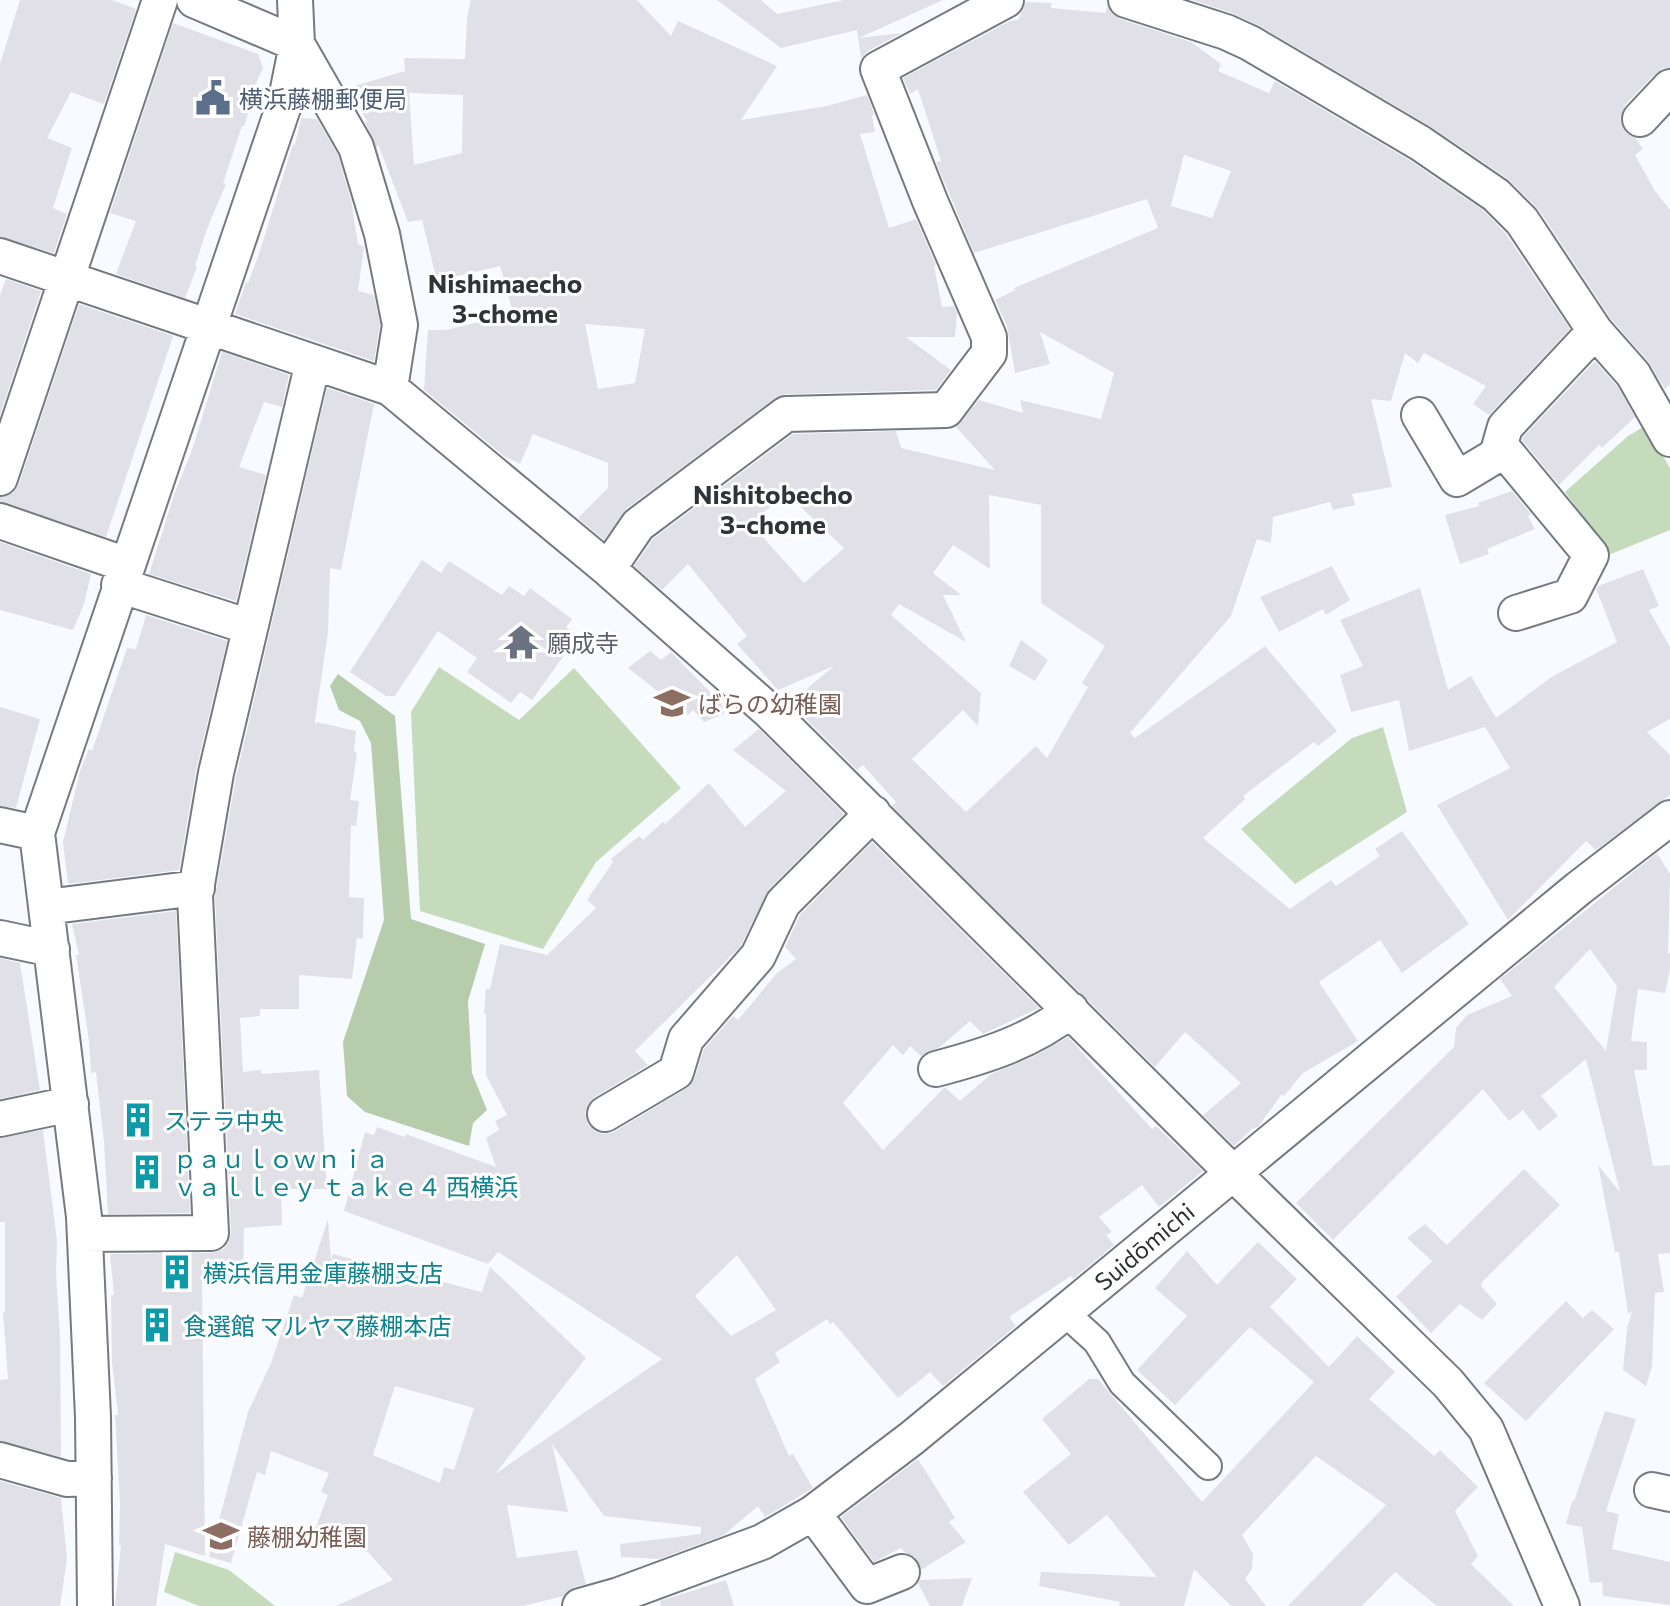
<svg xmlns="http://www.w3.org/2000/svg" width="1670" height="1606" viewBox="0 0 1670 1606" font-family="Commissioner,'Noto Sans JP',sans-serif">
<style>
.green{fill:#c6dabc}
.forest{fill:#b6ccaa}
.building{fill:#e1e0e7;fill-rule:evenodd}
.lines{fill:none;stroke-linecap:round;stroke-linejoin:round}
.pedestrian-casing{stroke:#747a7f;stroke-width:30}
.minor-casing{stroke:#747a7f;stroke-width:38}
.pedestrian{stroke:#fff;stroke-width:26}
.minor{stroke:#fff;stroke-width:34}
.labels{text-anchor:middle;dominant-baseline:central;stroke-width:6;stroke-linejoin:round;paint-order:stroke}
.service-label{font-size:24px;fill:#4e5e75;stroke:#fff;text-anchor:start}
.worship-label{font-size:24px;fill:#5b616d;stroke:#fff;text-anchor:start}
.education-label{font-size:24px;fill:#785e54;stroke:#fff;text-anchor:start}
.culture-label{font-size:24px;fill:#0d838f;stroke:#fff;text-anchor:start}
.street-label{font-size:24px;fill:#2e3033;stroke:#fff}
.neighbourhood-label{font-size:26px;font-weight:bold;fill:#2e3438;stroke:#fff}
</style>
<rect width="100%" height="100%" fill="#f7fbff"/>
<path class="green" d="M1645,426L1670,468V530L1611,554L1565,492L1628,436Z
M439,667L519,720L574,668L681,788L596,862L543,949L420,911L411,712Z
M1383,727L1407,812L1295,884L1241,829L1352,738Z
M175,1552L229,1570L275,1606H199L164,1592Z"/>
<path class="forest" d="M338,674L395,716L411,919L485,944L468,1001L472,1073L487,1110L473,1123L469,1146L365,1112L347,1096L343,1042L384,920L371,743L360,721L339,710L330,686Z"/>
<path class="building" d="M20,0H112L136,9L104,104L71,92L47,138L72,148L53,208L67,214L54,253L0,237V64Z
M471,0H637L671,36L678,21L777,66L741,120L827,106L867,95L874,114L872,116L875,132L860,134L889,228L916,219L936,265L934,266L942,307L954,306L957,313L955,337H906L951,370L936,390L786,394L775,398L626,509L604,540L578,518L608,488V463L533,434L520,464L504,456L424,390L428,330H446L487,320L512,309L500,266L437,281L422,220L408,222L378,144L377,149L365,122H368L352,96L361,91H351V87L405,71L404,58L465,59L467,18ZM409,93L463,95L462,153L414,165ZM585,324L645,329L635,383L598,389Z
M717,0H761L777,14L844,0H943L859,38L902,33L868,51L861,58L857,30L781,48Z
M1192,0H1670V68H1663L1651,78L1625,105L1620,118L1626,133L1635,138L1643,149L1635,155L1655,191L1670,210V384L1665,389L1648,361L1611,319L1539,210L1508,179L1430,126L1260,26L1232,13Z
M1026,2L1052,3L1051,8L1106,13L1107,5L1112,14L1120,19L1191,42L1221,64L1218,71L1269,93L1275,81L1409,160L1483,210L1506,234L1570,329L1489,415L1473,404L1486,386L1424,353L1418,363L1405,353L1391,401L1371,399L1392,487L1352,494L1355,505L1333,510L1330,502L1273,517L1271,543L1257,539L1231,616L1130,733L1135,738L1265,646L1337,731L1318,746L1314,742L1243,796L1245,799L1203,838L1290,909L1331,880L1336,886L1380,856L1375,849L1402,831L1469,924L1402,973L1380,940L1319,982L1358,1041L1303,1073L1284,1096L1282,1094L1258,1127L1252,1129L1234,1146L1203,1115L1241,1083L1185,1032L1155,1067L892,806L896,802L863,765L857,770L790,703L834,666L778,690L737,644L747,636L688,564L662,590L634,566L653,539L793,434L896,431L901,448L995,470L956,427L979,400L1023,413L1020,400L1101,419L1114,373L1040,332L1050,364L1015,373L1007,326L995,300L1015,290L1014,288L1158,228L1147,199L974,253L936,162L941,161L918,89L910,94L903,78L1010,21L1018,20ZM1184,155L1231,171L1212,218L1171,206ZM787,494L844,548L804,583L750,523ZM989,495L1041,505V603L1105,646L1082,683L1088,687L1047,758L1036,746L966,812L912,759L963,710L978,726L981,693L891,615L899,604L966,642L943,595H961L933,573L953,545L990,569Z
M173,23L258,54L263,68L251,94L254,95L244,126H242L223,183L226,184L207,229L195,266L197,267L185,298L116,274L136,221L110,213Z
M301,118L317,119L338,155L351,200L358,244L364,247L358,291L374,295L380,325L374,361L235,314L246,282L248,283L259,254L293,144L295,145Z
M6,279L41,291L0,415V295Z
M79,304L173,336L106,537L0,502V497L13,493L19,484Z
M222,352L289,375L282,407L264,402L239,467L266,475L236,601L149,574L175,492L192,450Z
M1595,361L1617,386L1635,417L1602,448L1599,445L1559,485L1522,440L1523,437Z
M327,388L374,404L341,570L330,568L328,632L315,721L316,725L317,722L356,731L354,752L357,753L350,800L359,801L356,826L351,825L349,897L364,898L363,939L357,938L352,979L299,975V1009H260V1016L240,1018L243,1072L261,1070V1074L319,1070L327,1189H281L282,1225L244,1228L243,1279L202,1277L205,1556L165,1544L156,1606H115L121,1545H119L120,1504L115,1415H118L112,1362L111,1295H114L110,1254L211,1253L222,1250L229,1242L231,1232L215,897L236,777Z
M1512,491L1531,514L1528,516L1535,529L1487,549L1489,554L1460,564L1445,515L1479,506L1478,503Z
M0,542L91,574L84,604L73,630L0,610Z
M422,560L441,573L449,561L502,595L509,586L524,596L530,588L572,619L566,627L578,636L532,700L520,692L511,703L467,672L477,658L438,631L395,696H386L350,672Z
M1332,566L1350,600L1326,615L1323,609L1279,632L1260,597Z
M1643,569L1659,606L1649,610L1670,647V719L1647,732L1670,755V795L1596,850L1586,841L1508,920L1437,805L1510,768L1485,727L1409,751L1399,700L1351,712L1340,675L1363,666L1340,620L1420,588L1448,690L1471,676L1496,718L1553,676L1617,642L1596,589L1598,586Z
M146,615L227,641L196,770L179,870L68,884L63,842L80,771L89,749L92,751L127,648L136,649Z
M1021,640L1048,660L1035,681L1009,666Z
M650,651L661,660L671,652L711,693L720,698L724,714L704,722L693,710L688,715L628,668Z
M0,707L40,719L16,808L0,806Z
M759,729L844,814L769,889L740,947L635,1051L648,1065L595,1097L588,1104L585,1113L588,1125L596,1132L604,1134L614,1132L687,1088L695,1078L704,1049L733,1016L738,1020L777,973L796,959L785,947L800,915L872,842L1039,1008L983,1034L970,1021L940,1047L921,1056L910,1046L903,1055L893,1045L843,1103L883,1150L945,1087L960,1101L991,1074L1033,1057L1068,1037L1152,1129L1156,1126L1203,1171L1159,1207L1142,1185L1099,1217L1112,1232L1106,1235L1114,1245L1073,1279L1071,1276L1009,1317L1016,1326L943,1386L930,1372L898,1398L833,1322L830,1324L827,1319L775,1353L780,1362L755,1379L789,1456L793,1454L813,1488L765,1517L758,1506L724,1535L659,1559L621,1557L620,1544L701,1534V1527L604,1516L552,1444L568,1512L507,1505L517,1558L577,1550L586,1584L574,1587L563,1596L523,1606H336L393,1580L368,1552L314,1532L328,1495L321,1492L329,1473L271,1451L265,1475L257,1472L231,1563L209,1557L248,1412L271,1363L294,1295L302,1298L328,1219L331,1261L333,1254L482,1292L490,1267L586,1358L495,1474L662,1359L498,1252L488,1264L344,1211L365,1132L374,1135L377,1127L405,1137L406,1134L496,1167L486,1138L499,1130L495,1121L507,1115L486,1075V1014H484L486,989H490L500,944L547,955L596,908L587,900L613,862L611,859L639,836L643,840L663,822L665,824L709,783L745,827L786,791L733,750ZM737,1255L776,1310L731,1336L695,1296ZM395,1386L474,1408L454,1470L444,1467L440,1483L373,1455Z
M1657,853L1670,874L1668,953H1670V969L1665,993L1638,989L1631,1041L1647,1042V1070H1634L1653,1166L1670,1165V1253L1658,1254L1664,1292L1655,1293L1652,1367L1646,1386L1623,1370L1627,1329L1632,1311L1628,1314L1619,1252H1615L1598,1165L1620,1192L1586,1059L1541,1096L1558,1116L1539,1131L1523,1110L1509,1121L1483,1089L1333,1240L1296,1203L1454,1047L1456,1028L1467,1015L1512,996L1500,979ZM1590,949L1617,986L1606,1051L1554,987Z
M176,911L190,1213L108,1214L104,1142L96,1072L91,1073L89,1041L76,955H79L72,924Z
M0,958L20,963L40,1090L0,1099Z
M43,1130L57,1241L56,1273L60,1336L61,1457L0,1441V1380L8,1379L3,1312H5V1222H0V1138Z
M1524,1169L1560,1205L1483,1281L1481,1286L1497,1304L1482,1320L1460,1304L1431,1333L1396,1297L1432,1261L1407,1238L1425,1224L1447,1245Z
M1258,1242L1297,1279L1270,1307L1329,1367L1357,1336L1395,1372L1369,1399L1434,1456L1440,1450L1478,1487L1455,1511L1478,1556L1471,1564L1514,1606H1437L1395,1572L1362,1606H1288L1386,1505L1316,1456L1242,1535L1253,1554L1252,1569L1245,1579L1266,1606H1231L1194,1569L1184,1606H1119L1120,1602L1039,1586L1041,1572L1157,1577L1107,1515L1069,1545L1023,1492L1071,1454L1042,1419L1089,1379H1098L1202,1502L1314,1382L1250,1327L1175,1405L1137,1370L1187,1316L1155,1288L1187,1251L1217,1285Z
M1566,1301L1583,1318L1592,1310L1614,1329L1526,1421L1484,1383Z
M1605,1411L1636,1419L1606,1511L1619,1514L1612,1549L1670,1562V1605L1603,1596L1602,1582L1590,1583L1582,1527L1566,1524L1572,1501H1574Z
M918,1459L955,1518L949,1522L966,1542L921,1570L915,1557L904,1552L901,1548L874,1562L841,1517Z
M0,1481L61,1498L67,1559L60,1606H0Z
M972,1578L962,1606H930L918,1583L920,1580Z
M726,1580L734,1606H661L660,1601Z"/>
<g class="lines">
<g class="pedestrian-casing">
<path id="pedestrian" d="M1064,1312L1097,1342L1122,1383L1208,1466"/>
</g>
<g class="minor-casing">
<path id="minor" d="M194,0L297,44L356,147L382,234L400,325L390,388
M1126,0L1226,32L1250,43L1420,143L1496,195L1522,221L1595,331L1633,374L1670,439
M1640,119L1670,87
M0,256L390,388L608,569L769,711L1233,1173L1448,1383L1486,1429L1562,1606
M1419,415L1457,479L1497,455L1505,427L1595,331
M1500,445L1591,555L1570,596L1516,613
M0,478L160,0
M0,521L127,565
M608,569L638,525L786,414L946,410L989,353V337L930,201L878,69L1006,0
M119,585L250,627
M0,825L37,833
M46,907L197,888
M0,938L52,949
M936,1069C985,1056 1031,1042 1071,1010
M605,1114L676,1072L686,1039L758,956L783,903L873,813
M0,1119L71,1104
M85,1234L211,1233L195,896L216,773L313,362
M0,1460L67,1479L94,1478
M1652,1490L1670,1494
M813,1513L867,1586L902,1572
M95,1606L93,1417L84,1217L37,833L286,99L297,44L295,0
M580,1606L619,1595L762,1542L813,1513L912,1438L1579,888L1670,818"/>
</g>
<use href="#pedestrian" class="pedestrian"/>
<use href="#minor" class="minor"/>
</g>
<defs>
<g id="civic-bare" transform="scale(2.76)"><path d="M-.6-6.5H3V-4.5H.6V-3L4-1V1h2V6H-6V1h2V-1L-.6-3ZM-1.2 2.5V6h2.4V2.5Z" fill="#5c6f8a" stroke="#fff" stroke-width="2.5" paint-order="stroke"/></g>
<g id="temple-bare" transform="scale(2.76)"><path d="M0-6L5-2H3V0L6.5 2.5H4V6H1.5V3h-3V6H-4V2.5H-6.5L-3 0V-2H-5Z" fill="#6b7280" stroke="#fff" stroke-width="2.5" paint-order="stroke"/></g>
<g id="school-bare" transform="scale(2.76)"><path d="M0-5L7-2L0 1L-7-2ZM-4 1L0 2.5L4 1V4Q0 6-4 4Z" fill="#8d6e63" stroke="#fff" stroke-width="2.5" paint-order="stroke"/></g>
<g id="building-bare" transform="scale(2.76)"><path d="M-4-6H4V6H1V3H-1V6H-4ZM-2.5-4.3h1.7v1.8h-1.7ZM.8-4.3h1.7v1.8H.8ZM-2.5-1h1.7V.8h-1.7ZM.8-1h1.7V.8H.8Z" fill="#0f9aa8" stroke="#fff" stroke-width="2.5" paint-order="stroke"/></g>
</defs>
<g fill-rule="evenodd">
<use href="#civic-bare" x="213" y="98"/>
<use href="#temple-bare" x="521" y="642"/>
<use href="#school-bare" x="672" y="703"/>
<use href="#building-bare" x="138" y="1120"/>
<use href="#building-bare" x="147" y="1172"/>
<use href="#building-bare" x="177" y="1272"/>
<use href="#building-bare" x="157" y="1325"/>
<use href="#school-bare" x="221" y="1536"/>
</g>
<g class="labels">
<g class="service-label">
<text x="239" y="98">横浜藤棚郵便局</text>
</g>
<g class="worship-label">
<text x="547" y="642">願成寺</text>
</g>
<g class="education-label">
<text x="698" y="703">ばらの幼稚園</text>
<text x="247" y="1536">藤棚幼稚園</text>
</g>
<g class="culture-label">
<text x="164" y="1120">ステラ中央</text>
<text x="173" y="1158">ｐａｕｌｏｗｎｉａ<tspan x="173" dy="28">ｖａｌｌｅｙ ｔａｋｅ４ 西横浜</tspan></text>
<text x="203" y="1272">横浜信用金庫藤棚支店</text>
<text x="183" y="1325">食選館 マルヤマ藤棚本店</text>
</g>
<g class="street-label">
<text transform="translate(1144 1246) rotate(-40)">Suidōmichi</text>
</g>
<g class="neighbourhood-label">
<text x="505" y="282">Nishimaecho<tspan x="505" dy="30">3-chome</tspan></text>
<text x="773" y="493">Nishitobecho<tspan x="773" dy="30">3-chome</tspan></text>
</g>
</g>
</svg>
